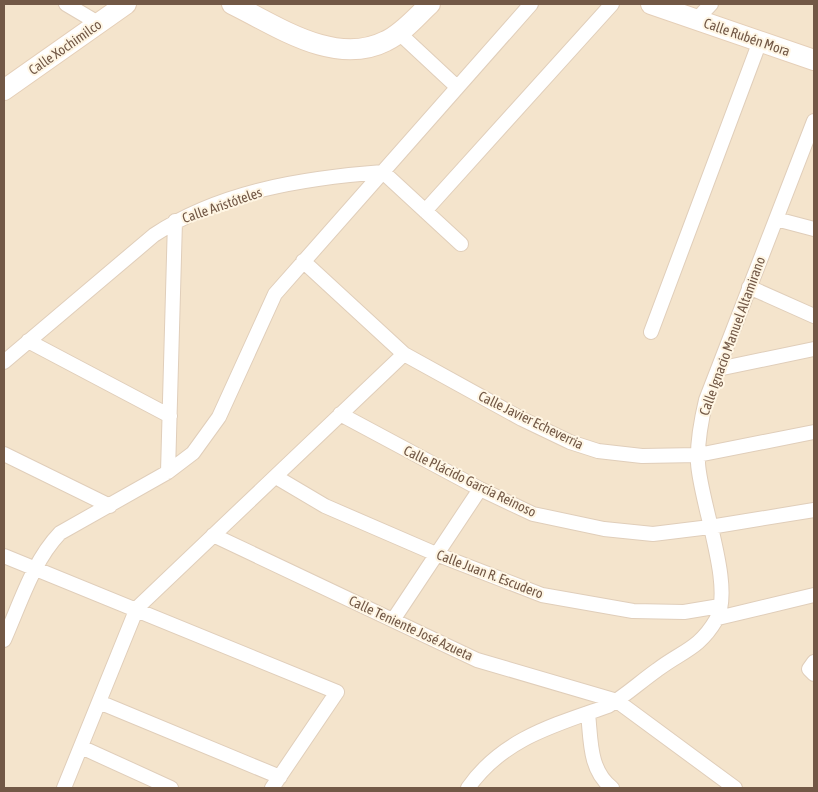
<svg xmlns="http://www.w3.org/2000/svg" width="818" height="792" viewBox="0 0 818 792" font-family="'Asap Condensed',sans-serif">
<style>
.residential{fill:#f4e4cc}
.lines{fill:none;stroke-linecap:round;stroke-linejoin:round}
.street-casing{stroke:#e0ceba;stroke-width:16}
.secondary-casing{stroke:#e5cfb8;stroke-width:22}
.street{stroke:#fff;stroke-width:14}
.secondary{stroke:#fff;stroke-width:20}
.labels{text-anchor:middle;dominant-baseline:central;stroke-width:4;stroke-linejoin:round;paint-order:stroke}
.street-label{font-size:14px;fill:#725846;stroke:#fff6e4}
</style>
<rect width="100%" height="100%" fill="#fcf2de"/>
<path class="residential" d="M4,4H814V788H4Z"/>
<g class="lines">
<g class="street-casing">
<path id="street" d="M66,4L98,23
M697,19L711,4
M398,32L457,87
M425,211L612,4
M776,219L814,229
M303,261L404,354L522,419L570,442L598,451L642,456L698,455L814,432
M749,287L814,316
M651,332L760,41
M28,341L170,416
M4,362L154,235C221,191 304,178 383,172L461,244
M718,369L814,349
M340,414L480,489L533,514L604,529L653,534L710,527L814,510
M4,454L110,506
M168,472L175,221
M276,477L325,506L436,554L542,595L633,611L684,612L720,606
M213,535L477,660L617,701L735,788
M4,556L337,692L272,788
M718,618L814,595
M393,620L480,489
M4,640C20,604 33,561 60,533L168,472L193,453L219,417L275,294L531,4
M814,662L809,669L814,674
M99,702L280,777
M588,713C591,741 589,770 612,788
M81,747L171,788
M64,788L137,608L404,354
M468,788C502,739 554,725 608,706C625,696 640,682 657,670C682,651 699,649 716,620C735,588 700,502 698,463C697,442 701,421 706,400L814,121"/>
</g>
<g class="secondary-casing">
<path id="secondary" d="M232,4C277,26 335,67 386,41C403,33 417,16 430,4
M651,4L814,60
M4,90L126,4"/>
</g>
<use href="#street" class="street"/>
<use href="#secondary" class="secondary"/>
</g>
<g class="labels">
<g class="street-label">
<text transform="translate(747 37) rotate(19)">Calle Rubén Mora</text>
<text transform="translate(65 47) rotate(-35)">Calle Xochimilco</text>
<text transform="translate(222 205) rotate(-19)">Calle Aristóteles</text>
<text transform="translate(732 336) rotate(-70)">Calle Ignacio Manuel Altamirano</text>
<text transform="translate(531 420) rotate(26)">Calle Javier Echeverria</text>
<text transform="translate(470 481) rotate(26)">Calle Plácido García Reinoso</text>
<text transform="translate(490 574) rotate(21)">Calle Juan R. Escudero</text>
<text transform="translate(411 628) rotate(25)">Calle Teniente José Azueta</text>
</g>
</g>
<rect width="818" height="792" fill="none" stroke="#725846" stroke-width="10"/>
</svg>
